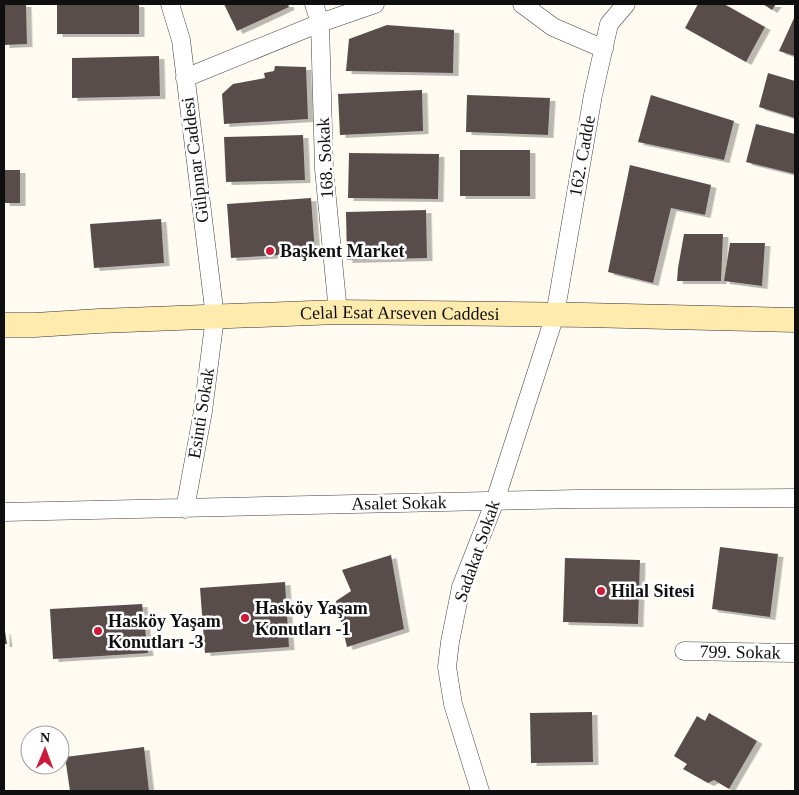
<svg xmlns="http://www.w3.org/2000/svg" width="799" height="795" viewBox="0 0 799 795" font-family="Georgia,serif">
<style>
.building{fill:#594e4b;filter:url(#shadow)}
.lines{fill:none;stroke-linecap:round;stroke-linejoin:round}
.street-casing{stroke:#424242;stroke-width:19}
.secondary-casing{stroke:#313131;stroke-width:25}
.street{stroke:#fff;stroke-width:18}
.secondary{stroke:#ffebad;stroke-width:24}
.poi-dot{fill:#cd1a3a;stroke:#fff;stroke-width:2}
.labels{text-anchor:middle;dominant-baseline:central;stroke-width:5;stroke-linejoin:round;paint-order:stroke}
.street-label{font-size:18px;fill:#0f0f0f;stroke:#fff}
.poi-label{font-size:18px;font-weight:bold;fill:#0f0f0f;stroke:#fff;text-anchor:start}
</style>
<defs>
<filter id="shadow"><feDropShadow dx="5.5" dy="3" stdDeviation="0" flood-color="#0004"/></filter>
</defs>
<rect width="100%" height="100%" fill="#fffbf2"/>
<path class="building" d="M4,4H26L27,44L4,45Z
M57,4H138L139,5V34H57Z
M224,4H288L289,7L237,31Z
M698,4H724L765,27L746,62L685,28Z
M763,4H776L772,10Z
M795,16V56L779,51Z
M387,25L454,30L453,73L346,71L349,39Z
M159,56L160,96L72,98V58Z
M275,66L306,67L308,119L224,124L222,94L233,84L265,78L264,73L274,71Z
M768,73L795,81V118L759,107Z
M422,90L423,131L340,135L338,94Z
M467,95L550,98L548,135L466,132Z
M651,95L734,121L724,160L638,142Z
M756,124L795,134V174L746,162Z
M303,135L305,180L226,182L224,137Z
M460,150H530V196H460Z
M349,153L439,154L438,199L348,198Z
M630,165L711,185L705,215L671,208L653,283L608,272Z
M4,170H20V203H4Z
M311,198L315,253L231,258L227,204Z
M426,210L427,258L347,260L346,212Z
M161,219L164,263L94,268L90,224Z
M684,234H723L721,281H677L678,268Z
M730,243H765L762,286L724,281Z
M720,547L778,554L770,617L712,609Z
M391,555L404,629L347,647L336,601L351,591L342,570Z
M565,558L640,560L638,624L563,622Z
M285,582L289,647L205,653L200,588Z
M142,604L148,653L53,659L50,609Z
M4,631H5L7,644H4Z
M592,712L593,762L531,763L530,713Z
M709,713L757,741L729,789L714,780L708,783L683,769L687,764L674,756L697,716L705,721Z
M144,747L149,791H70L65,757Z"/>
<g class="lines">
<g class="street-casing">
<path id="street" d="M170,4L181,40L215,317L203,411L185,509
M314,4L320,23L324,169L338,312
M522,4L553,27L604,49
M185,78L320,23L375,4
M4,512L577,499L795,498
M684,651L795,653
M480,791L453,704L447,667L450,642L461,587L495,501L555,315L593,95L609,24L626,4"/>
</g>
<g class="secondary-casing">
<g id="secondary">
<path id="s1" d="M4,325H35L99,321L338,312L584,315L795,320"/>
</g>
</g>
<use href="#street" class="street"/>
<use href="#secondary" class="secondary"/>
</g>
<g class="poi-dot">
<circle cx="270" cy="251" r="5"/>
<circle cx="601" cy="591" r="5"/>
<circle cx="245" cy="618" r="5"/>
<circle cx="98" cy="631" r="5"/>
</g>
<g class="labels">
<g class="street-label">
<text transform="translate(582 156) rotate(-80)">162. Cadde</text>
<text transform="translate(325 158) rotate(-93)">168. Sokak</text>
<text transform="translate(195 160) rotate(-97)">Gülpınar Caddesi</text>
<text stroke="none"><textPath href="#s1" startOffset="396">Celal Esat Arseven Caddesi</textPath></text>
<text transform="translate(201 413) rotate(-81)">Esinti Sokak</text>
<text transform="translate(399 503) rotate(-1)">Asalet Sokak</text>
<text transform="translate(477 551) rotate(-71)">Sadakat Sokak</text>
<text transform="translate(740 652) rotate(1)">799. Sokak</text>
</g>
<g class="poi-label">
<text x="280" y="251">Başkent Market</text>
<text x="611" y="591">Hilal Sitesi</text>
<text x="255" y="608">Hasköy Yaşam<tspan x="255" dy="21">Konutları -1</tspan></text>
<text x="108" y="621">Hasköy Yaşam<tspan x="108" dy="21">Konutları -3</tspan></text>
</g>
</g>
<rect width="799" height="795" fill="none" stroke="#0f0f0f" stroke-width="10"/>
<g transform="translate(45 750) rotate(1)"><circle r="24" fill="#ffffff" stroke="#9f9f9f"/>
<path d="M0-4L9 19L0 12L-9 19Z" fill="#cd1a3a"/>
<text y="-8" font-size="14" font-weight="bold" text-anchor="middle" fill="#0f0f0f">N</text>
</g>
</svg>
